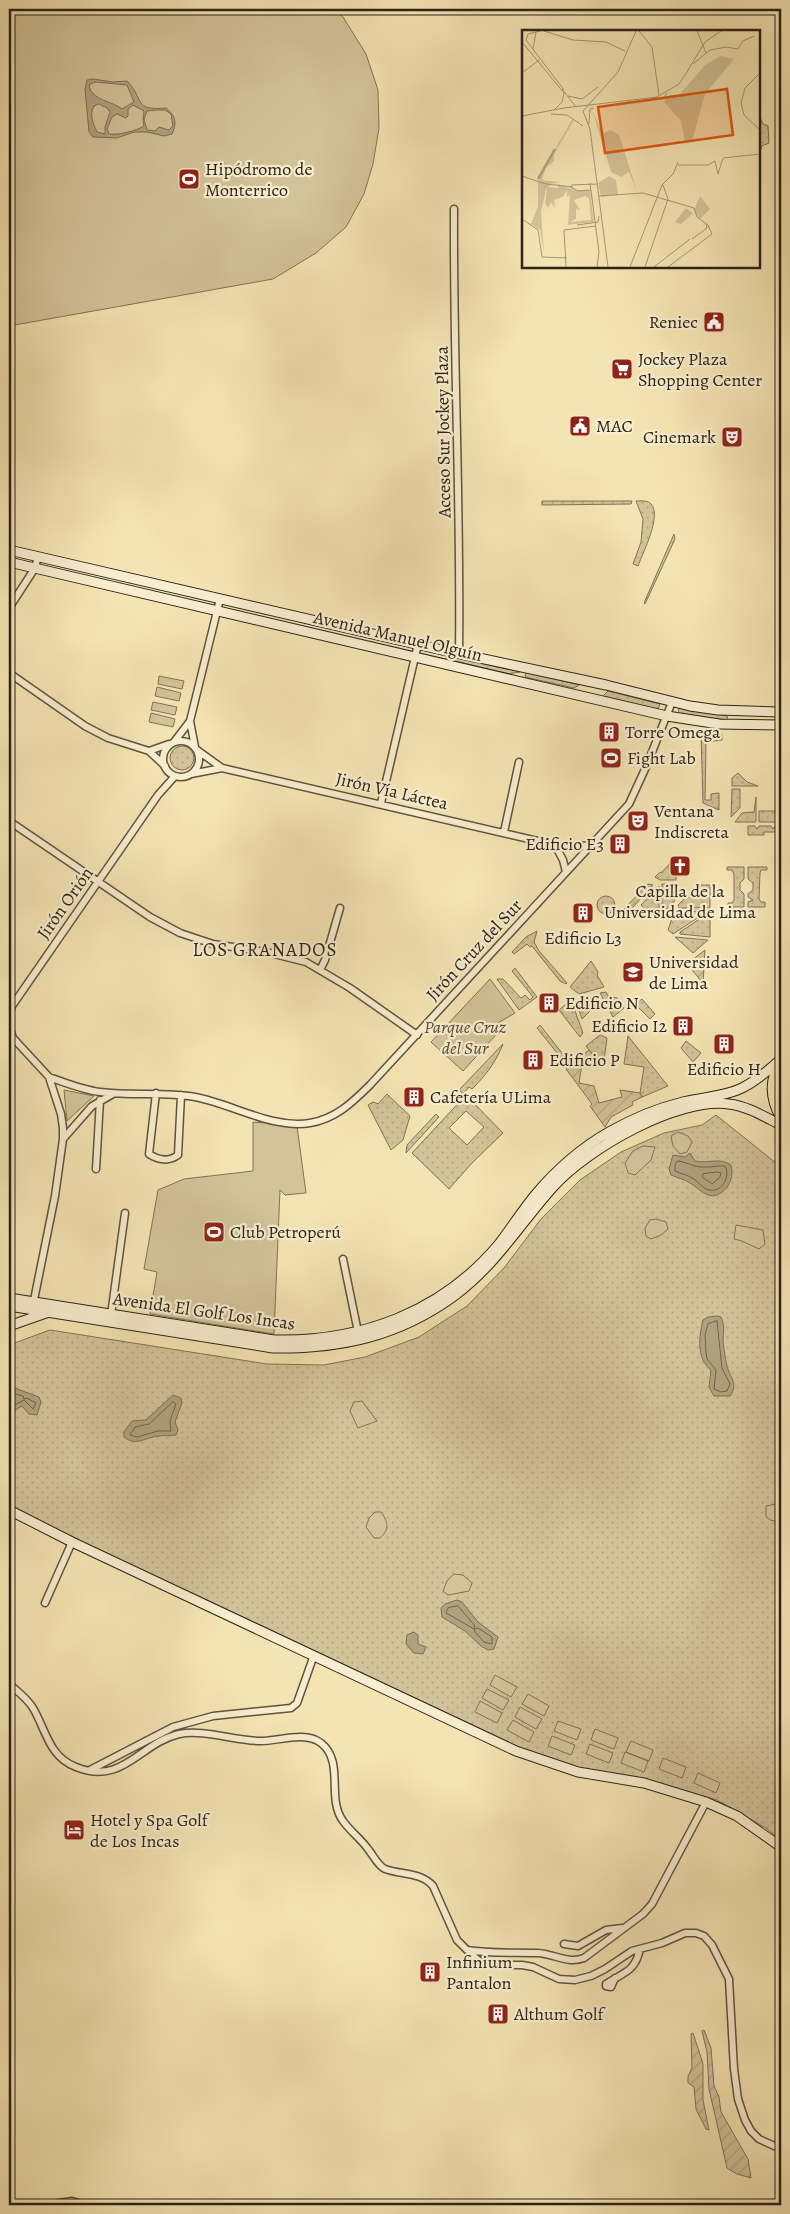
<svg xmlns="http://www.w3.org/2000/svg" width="790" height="2214" viewBox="0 0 790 2214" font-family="Alegreya,serif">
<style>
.grass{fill:url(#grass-dots);stroke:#7f7358;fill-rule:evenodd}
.park{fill:#d3c399;stroke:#7f7358}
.garden{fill:url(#garden-furrows);stroke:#7f7358}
.water{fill:#b0a27e;stroke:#7b6f55;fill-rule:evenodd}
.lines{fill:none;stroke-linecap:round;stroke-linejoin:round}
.shore{stroke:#6e624b;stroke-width:1}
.street-casing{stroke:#5e533f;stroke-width:9}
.secondary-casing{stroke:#2b2318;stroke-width:11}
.primary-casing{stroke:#2b2318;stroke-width:12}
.street{stroke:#f8edce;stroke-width:6}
.secondary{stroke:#f8edce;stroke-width:9}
.primary{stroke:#f5e4b3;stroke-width:10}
.labels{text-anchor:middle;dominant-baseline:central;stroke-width:4.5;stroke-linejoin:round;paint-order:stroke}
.poi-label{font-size:18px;fill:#2b2318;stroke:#f8edce;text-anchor:start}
.street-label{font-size:18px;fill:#2b2318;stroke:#f8edce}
.park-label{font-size:18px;font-style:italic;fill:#554b38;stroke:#f8edce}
.neighbourhood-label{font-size:19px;letter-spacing:1px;fill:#2b2318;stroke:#f8edce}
.inset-river{fill:none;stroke:#b0a27e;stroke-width:2.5}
.inset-road{fill:none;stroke:#a49775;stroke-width:1}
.view{fill:#df560d;fill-opacity:0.15;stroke:#df560d;stroke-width:2.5}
.inset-edge{fill:none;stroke:#2b2318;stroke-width:2.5}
</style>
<defs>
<pattern id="grass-dots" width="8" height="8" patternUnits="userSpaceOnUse" patternTransform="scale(1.25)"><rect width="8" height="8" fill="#d3c399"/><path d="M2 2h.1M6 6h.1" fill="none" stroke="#b5a783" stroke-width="1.8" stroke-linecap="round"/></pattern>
<pattern id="garden-furrows" width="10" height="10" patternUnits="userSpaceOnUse" patternTransform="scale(1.25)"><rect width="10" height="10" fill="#d3c399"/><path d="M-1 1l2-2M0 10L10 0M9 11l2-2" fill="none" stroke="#b5a783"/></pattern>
</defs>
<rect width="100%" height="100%" fill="#f5e4b3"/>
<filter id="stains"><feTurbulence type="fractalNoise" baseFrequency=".004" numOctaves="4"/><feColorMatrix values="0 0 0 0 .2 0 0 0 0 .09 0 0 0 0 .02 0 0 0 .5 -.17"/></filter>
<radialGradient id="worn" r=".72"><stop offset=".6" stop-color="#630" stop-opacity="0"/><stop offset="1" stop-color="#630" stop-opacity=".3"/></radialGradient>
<path class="grass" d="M759,115L763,124L768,126L769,143L762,146L759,155Z
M542,501H632L631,504L542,505Z
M636,501C641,501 648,500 651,504C662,516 643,552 638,566L633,564L641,542L643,519Z
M674,534L675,539L645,604L644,603Z
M447,654L520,672L508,674L446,659Z
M526,672L579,685L574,688L525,677Z
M608,691L660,704L658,709L603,696Z
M679,708L727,716L728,720L678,714Z
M701,732L722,735V740L706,742L705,800H711V794L719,793V810L703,803Z
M170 758a12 12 0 1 1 24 0a12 12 0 1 1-24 0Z
M738,773L747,782L758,786H732V778Z
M732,789H740V808L731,817Z
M756,797V822H735L742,813L754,812Z
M759,811H778V822H759Z
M748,826H755L757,829L759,826H771L773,829L775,826H778V834L776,832H764V835H748Z
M676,857V880H660L655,877L659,873L662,872Z
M727,867H744V879L740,883V890L744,894V907H728V903H732L734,900V874L732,870H727Z
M748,867H767V870H761L760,873L759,899L761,902H765V907H748V902L753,900L748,897V894L753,890V883L748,879Z
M662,884H679L673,905L669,909L662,908Z
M699,885H710V908H679L678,905Z
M659,886V909L647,911L641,905Z
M597 905a9 9 0 1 1 18 0a9 9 0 1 1-18 0Z
M674,912L704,911L705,913L673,934L668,930Z
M710,912V937L680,934V932Z
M537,931L534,942L539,951L567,983L566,984L560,981L532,946L530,947L527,944L514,954L512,952L526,937Z
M675,937L708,940L693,953Z
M591,961L598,972L597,975L604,987L579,994L570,987Z
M515,968L537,997L519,1010L497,979H503L521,998L525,995L530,1000L533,997L512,971Z
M606,992L608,996L617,998L624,1008L613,1017L600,993Z
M583,999L591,1010L582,1019L576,1002Z
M642,999L655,1014L650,1019L635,1004Z
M571,1000L583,1033L580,1037L559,1010Z
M540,1025L569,1062L566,1064L537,1028Z
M600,1035L607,1038L604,1061L597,1060L586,1046Z
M628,1036L668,1086L642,1097L640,1093L644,1067L624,1064Z
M686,1041L701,1053L693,1062L681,1048Z
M503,1044C496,1062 486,1075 472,1089L469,1087L463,1094L459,1090Z
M387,1094L410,1116L403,1140L391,1150L368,1105L373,1102L378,1104Z
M466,1095L503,1133L472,1163L449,1189L412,1153ZM466,1111L484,1127L467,1145L449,1128Z
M436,1114L439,1117L406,1153L407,1145Z
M716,1115L781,1167V1841L766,1828L717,1800L647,1781L593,1773L537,1757L9,1508V1345L50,1330L267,1364L324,1365L365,1357L419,1337L467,1306L504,1268L541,1219L580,1180L621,1152L664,1133L702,1125Z"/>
<path class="park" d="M9,9H335L343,17L366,54L378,90L379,128L373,164L364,194L346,227L316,253L273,279L9,326Z
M159,676L184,681L182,689L158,684Z
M157,687L181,693L179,701L155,696Z
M153,702L177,707L175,715L151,710Z
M151,713L175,719L173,727L149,722Z
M490,979L515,1013L491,1027L495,1036L463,1071L431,1042Z
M64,1090L94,1096L67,1121Z
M253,1122L297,1126L306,1193L285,1195L280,1190L274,1334L150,1314L157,1272L144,1269L158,1190L184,1179L253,1171Z
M678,1132L688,1136L692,1142L687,1152L680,1154L673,1146L671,1136Z
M643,1146L655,1147L651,1160L635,1175L628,1173L625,1163L633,1151Z
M656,1219L666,1222L668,1229L661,1235L651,1239L646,1236L645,1228L650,1220Z
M736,1225L763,1230L765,1244L759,1249L742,1241L734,1239Z
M362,1401L377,1421L358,1428L350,1411L354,1402Z
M781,1503V1522L770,1520L766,1516V1506Z
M375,1512H381C388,1522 390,1529 380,1538H374L366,1527L369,1518Z
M454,1574L463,1575L472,1583L469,1591L448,1595L443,1591L447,1581Z
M495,1675L517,1687L511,1697L490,1685Z
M487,1689L509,1700L503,1710L482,1698Z
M528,1694L549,1706L544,1716L522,1704Z
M480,1701L502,1713L497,1723L475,1712Z
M520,1707L542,1719L536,1729L515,1717Z
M513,1720L534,1732L529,1742L507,1730Z
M558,1721L581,1729L577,1740L554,1731Z
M595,1729L618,1738L614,1749L591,1740Z
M552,1736L575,1745L571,1755L548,1746Z
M631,1741L653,1750L649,1761L626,1752Z
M590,1744L613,1753L609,1763L586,1754Z
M625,1752L648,1761L644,1772L621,1763Z
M663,1758L686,1767L682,1778L659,1769Z
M698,1773L720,1783L716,1793L694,1783Z"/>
<path class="garden" d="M648,884L653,885L625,916L621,912Z
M705,950L703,983L687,964Z
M589,1050L597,1060L583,1058L579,1083L594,1086L599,1103L622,1097L620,1090L640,1093L642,1097L632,1102L633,1105L611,1117L605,1127L590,1106L592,1104L566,1069Z
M704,2030L711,2048L714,2086L719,2097L721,2112L748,2159L751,2178L737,2174L727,2168L709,2089L707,2052L702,2031Z
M693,2033L703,2064V2100L709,2130L706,2129L696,2109L694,2087L688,2083V2076L692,2068L691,2034Z"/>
<path class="water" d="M93,79L113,82L127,81C145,99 132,111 166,108C176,116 177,123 172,134L164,136L147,132H134L117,138L93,137L89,132L85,89L87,80ZM95,82L127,85L134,102L122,109C112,101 94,101 89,87L90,84ZM99,104L107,108L110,112L105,127V134L97,132C93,123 89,115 94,106ZM133,105L144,111L143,120L144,126C136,131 119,135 109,134L107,129L112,117L117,114L126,118L128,116V109ZM156,110H165L171,114L173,126L169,130L159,127L155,131L147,130L144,119L147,111Z
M690,1153L695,1161C707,1164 720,1157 731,1165C733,1174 732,1180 727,1187C712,1205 703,1191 690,1183C684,1179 678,1178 671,1175L669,1169L673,1155L685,1157Z
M717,1316L721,1317C725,1325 723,1333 723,1341C724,1349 725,1358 727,1366C730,1378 739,1384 730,1396H714L709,1387L711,1370C696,1358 699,1337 703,1320L708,1317Z
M9,1386L39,1397L41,1402L37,1415L29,1414L22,1406L9,1414Z
M173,1395L181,1398L182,1403L175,1422L178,1430L176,1435C170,1436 165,1435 159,1436C146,1437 136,1447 124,1437V1432L132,1421L146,1420Z
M457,1600L462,1602L478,1622L498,1637L494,1649L488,1650L481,1646L465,1631L442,1617L441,1608L445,1604Z
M414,1632L418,1635V1644L426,1647L423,1654L414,1653L406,1644L407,1635Z"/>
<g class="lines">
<path class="shore" d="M678,1161C687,1162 693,1167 703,1167C710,1168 717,1165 725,1166C731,1176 722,1193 709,1190C703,1189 699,1182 694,1179C688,1175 682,1174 675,1171V1165Z
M718,1172L721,1173L720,1177L712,1184L702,1177L703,1174Z
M717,1321L722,1368L730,1384L727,1391L721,1392L714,1389L716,1370L707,1359L706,1352L705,1335L708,1324Z
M9,1392L23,1396L24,1399L27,1398L36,1403L33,1409L24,1400L9,1408
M173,1402L176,1404L170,1421L171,1431H158L137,1437L130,1435L135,1427L149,1424Z
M458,1606L475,1626L474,1629L446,1613L448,1608Z
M475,1629L478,1628L492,1637V1644L484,1642L475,1632Z"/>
<g class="street-casing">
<path id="street" d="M454,209C453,357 461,505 459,654
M9,608L35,568L38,556
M9,673L85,726L108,738L149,751L165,766
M163 759a18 18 0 1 1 36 0a18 18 0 1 1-36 0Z
M174,742L190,721
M195,747L190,721L220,599
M197,750L222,768L555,845L572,847L591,845
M149,751L169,744
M191,774L222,768
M381,803L418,644
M9,821L150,917L180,933L213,944L266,952L306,962L350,988L417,1035
M504,832L519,762
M555,845L563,860L566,872
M320,970L325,960L340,908
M49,1077C66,1083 83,1090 100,1092C132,1096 164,1092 195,1097C233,1104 271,1129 310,1123C335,1119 352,1103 370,1085L629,804L646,767L672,702
M156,1093L149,1154C158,1160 169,1162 178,1155L181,1095
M63,1139L92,1106L113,1094
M96,1169L100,1100
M343,1259L358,1332
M33,1305L55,1196L63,1139V1128L61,1114L49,1077L13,1038L9,1026V1016L12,1006L158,795L175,776
M111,1315L125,1213
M45,1603L72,1542
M9,1684C17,1691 27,1698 33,1708C46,1730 49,1757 76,1767C123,1786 140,1743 179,1734C203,1729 236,1741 261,1741C279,1741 305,1731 321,1743C345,1762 326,1798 343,1821C350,1831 361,1839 368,1849C373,1855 378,1866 385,1869C402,1875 421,1872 433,1886L457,1940L474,1957L482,1963L495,1965H522L533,1967L559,1979L575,1980L591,1976L605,1969L632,1951L662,1943L685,1933H696L704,1936L712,1945L729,1979L734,2069L738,2099L745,2120L751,2131L759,2139L781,2149
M90,1770L173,1727L213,1716L291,1708L297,1703L314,1655
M564,1944L578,1946L606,1930L622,1928
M467,1950C491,1954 514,1952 538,1953C554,1954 568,1964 584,1958L643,1914L652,1904L706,1802
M615,1978L611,1987L606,1986V1984C624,1972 635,1972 640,1949
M46,2205L72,2201L85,2205"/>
</g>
<g class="secondary-casing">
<path id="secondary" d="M9,550L442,650L606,685L690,706L718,710L781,712
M9,562L667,716L719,724L781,725
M9,1298L274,1340C361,1342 442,1312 499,1244C511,1228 522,1211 535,1195C556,1170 581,1148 609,1132C632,1119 658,1108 683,1102C702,1097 724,1097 742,1088C756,1081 769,1070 781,1059
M9,1306L273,1348C341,1349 399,1336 454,1296C496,1265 519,1225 553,1187C587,1149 677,1097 729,1104C747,1106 765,1117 781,1125
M9,1326L46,1313
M9,1510L72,1542L516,1751L578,1772L644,1783L706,1802L737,1816L781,1847"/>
</g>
<g class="primary-casing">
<path id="primary" d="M781,1060C770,1079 770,1098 781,1117"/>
</g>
<use href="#street" class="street"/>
<use href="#secondary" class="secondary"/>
<use href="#primary" class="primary"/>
</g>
<defs>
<g id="stadium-square" transform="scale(1.125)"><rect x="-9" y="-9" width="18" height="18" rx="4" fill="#8f2418" stroke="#f8edce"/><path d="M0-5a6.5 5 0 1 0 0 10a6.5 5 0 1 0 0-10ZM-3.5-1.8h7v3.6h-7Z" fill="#fff"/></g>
<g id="civic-square" transform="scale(1.125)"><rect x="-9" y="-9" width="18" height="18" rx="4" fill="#8f2418" stroke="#f8edce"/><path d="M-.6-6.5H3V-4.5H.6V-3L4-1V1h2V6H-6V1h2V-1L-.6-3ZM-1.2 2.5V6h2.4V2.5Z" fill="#fff"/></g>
<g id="supermarket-square" transform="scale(1.125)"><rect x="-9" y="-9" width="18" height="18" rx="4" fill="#8f2418" stroke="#f8edce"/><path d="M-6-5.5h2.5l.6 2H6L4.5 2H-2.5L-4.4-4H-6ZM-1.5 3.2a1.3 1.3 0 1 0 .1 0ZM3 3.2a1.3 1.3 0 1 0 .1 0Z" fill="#fff"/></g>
<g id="theatre-square" transform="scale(1.125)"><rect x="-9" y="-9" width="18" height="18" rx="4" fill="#8f2418" stroke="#f8edce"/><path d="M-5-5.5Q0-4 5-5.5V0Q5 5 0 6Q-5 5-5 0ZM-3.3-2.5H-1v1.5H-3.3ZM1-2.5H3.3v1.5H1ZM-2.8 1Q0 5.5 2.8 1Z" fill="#fff"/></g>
<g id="building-square" transform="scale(1.125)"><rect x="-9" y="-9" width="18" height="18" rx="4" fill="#8f2418" stroke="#f8edce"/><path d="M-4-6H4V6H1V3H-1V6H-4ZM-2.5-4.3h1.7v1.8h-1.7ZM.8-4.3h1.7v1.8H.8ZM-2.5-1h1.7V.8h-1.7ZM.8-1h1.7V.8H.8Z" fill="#fff"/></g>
<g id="church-square" transform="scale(1.125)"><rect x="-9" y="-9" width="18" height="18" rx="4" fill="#8f2418" stroke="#f8edce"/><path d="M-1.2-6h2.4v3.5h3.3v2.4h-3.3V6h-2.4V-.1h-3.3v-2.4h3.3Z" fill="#fff"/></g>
<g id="university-square" transform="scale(1.125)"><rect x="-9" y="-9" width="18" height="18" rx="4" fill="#8f2418" stroke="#f8edce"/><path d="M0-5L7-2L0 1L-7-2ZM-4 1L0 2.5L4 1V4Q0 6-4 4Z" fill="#fff"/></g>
<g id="hotel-square" transform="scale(1.125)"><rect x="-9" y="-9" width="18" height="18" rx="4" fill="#8f2418" stroke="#f8edce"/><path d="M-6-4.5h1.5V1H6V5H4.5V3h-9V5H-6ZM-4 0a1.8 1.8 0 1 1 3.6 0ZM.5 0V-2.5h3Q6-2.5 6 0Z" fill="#fff"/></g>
</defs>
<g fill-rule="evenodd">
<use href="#stadium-square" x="189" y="179"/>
<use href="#civic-square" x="714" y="322"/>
<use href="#supermarket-square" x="622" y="369"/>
<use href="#civic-square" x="580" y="426"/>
<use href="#theatre-square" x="732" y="437"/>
<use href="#building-square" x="609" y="732"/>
<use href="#stadium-square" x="611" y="758"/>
<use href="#theatre-square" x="638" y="821"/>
<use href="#building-square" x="620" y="844"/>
<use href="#church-square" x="680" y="866"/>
<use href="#building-square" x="583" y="913"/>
<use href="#university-square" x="633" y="972"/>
<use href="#building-square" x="549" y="1003"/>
<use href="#building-square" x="683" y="1026"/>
<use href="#building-square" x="724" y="1044"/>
<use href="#building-square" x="533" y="1060"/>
<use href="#building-square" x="414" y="1097"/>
<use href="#stadium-square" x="214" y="1232"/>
<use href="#hotel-square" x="74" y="1830"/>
<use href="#building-square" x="430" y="1972"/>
<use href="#building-square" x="498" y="2014"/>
</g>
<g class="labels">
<g class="poi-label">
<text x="205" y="169">Hipódromo de<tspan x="205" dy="21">Monterrico</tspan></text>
<text x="698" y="322" text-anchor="end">Reniec</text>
<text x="638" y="359">Jockey Plaza<tspan x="638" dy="21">Shopping Center</tspan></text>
<text x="596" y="426">MAC</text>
<text x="716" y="437" text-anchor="end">Cinemark</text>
<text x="625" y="732">Torre Omega</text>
<text x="627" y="758">Fight Lab</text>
<text x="654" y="811">Ventana<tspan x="654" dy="21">Indiscreta</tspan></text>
<text x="604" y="844" text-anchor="end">Edificio E3</text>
<text x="680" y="891" text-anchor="middle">Capilla de la<tspan x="680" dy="21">Universidad de Lima</tspan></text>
<text x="583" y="938" text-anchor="middle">Edificio L3</text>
<text x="649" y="962">Universidad<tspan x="649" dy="21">de Lima</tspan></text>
<text x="565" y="1003">Edificio N</text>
<text x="667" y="1026" text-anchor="end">Edificio I2</text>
<text x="549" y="1060">Edificio P</text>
<text x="724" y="1069" text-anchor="middle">Edificio H</text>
<text x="430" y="1097">Cafetería ULima</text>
<text x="230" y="1232">Club Petroperú</text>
<text x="90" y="1820">Hotel y Spa Golf<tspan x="90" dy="21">de Los Incas</tspan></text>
<text x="446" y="1962">Infinium<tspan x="446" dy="21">Pantalon</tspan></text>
<text x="514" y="2014">Althum Golf</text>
</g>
<g class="street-label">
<text transform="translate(443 432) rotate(-91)">Acceso Sur Jockey Plaza</text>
<text transform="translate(398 636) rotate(13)">Avenida Manuel Olguín</text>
<text transform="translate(392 791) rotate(13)">Jirón Vía Láctea</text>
<text transform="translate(65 903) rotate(-55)">Jirón Orión</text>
<text transform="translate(474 950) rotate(-47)">Jirón Cruz del Sur</text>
<text transform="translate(204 1311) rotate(8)">Avenida El Golf Los Incas</text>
</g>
<g class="park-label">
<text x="465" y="1027">Parque Cruz<tspan x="465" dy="21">del Sur</tspan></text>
</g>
<g class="neighbourhood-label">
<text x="265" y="950">LOS GRANADOS</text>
</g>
</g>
<g transform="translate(522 30)">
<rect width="238" height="238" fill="#f5e4b3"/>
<path d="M199,26L212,29L183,64L170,111L163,113L159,91L142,72L145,66L158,64L183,35ZM36,154L53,160L68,161L72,192L46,195L48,164L45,167V159L42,166L32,170L33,178L29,172L26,178L23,172V177L25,157L36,158ZM63,166L67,168L69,190L48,192L54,189V179L58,180L52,170ZM164,178L171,183L159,194L153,192Z" fill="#d3c399" fill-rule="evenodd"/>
<path d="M70,79L80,104L89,100L97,105L115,161L107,142L99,147L89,142ZM50,90H52L32,124V131L24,137L20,150L16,149ZM87,146L94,150L96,165L79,167L76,153ZM16,150L38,152L29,154L24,159L19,181L22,223L18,200L9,194L16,176ZM178,166L188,179L178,189L172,180Z" fill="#d3c399"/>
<path class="inset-river" d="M16,149L33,119"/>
<path class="inset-road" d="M18,1L6,4L4,10L42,60M22,1L51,10L84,12L103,21M117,1L130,17L137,65M175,1L184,23M0,12L42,63M11,19L14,2M171,34L188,20L204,17L216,19L221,11L232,6M166,40L183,12L199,1M0,43L17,30M238,43L223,58L219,73L222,85L238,100M40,59L54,77M46,66L60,69L76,57M133,69H141L145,63M33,79L40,72L42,63M29,84L45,85L61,96M0,86L42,78L135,67L157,54L167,39M67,94L68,79L72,78M156,135H186L193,131L196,144L201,128L238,124M0,146L24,154L51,157M68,153L77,222L75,237M49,155L76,154M47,156L56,161L69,160M77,166L121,163L172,178L175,187L186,195L190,204L146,237M0,189L16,200L20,227L45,228M55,195L76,192L77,186M170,209L185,198L184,194M44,237L42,200L74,196M86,237L68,99L61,81L96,42L114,1M108,237L140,155L151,144L156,132M123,237L146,169L141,155M132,237L168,209"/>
<path class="view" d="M205,59L211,105L83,123L76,77Z"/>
<rect width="238" height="238" class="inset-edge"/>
</g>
<rect width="790" height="2214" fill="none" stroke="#f5e4b3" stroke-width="30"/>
<rect x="10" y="10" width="770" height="2194" fill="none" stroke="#2b2318" stroke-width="2.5"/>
<rect x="15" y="15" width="760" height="2184" fill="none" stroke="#2b2318"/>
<rect width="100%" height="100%" filter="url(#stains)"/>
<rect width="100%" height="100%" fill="url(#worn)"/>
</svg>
